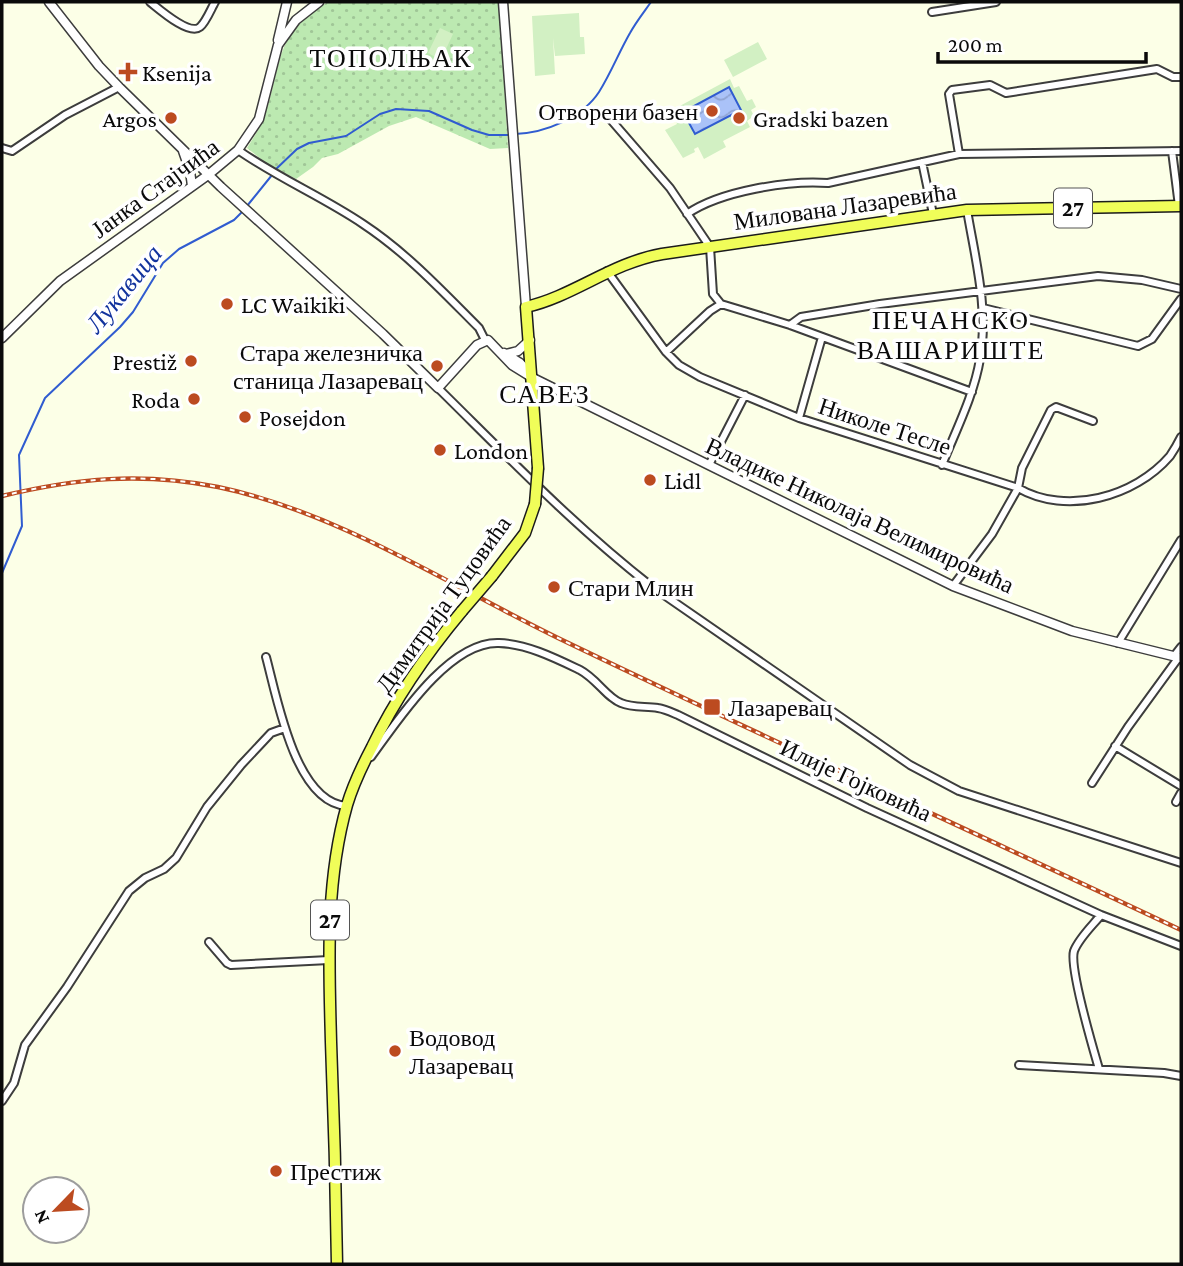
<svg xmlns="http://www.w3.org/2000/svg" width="1183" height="1266" viewBox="0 0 1183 1266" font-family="'Crimson Pro',serif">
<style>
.park{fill:url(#park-dots)}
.pitch{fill:#d2f0c3}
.water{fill:url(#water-waves);stroke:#305cd0;stroke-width:2}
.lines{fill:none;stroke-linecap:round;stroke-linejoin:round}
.stream{stroke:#305cd0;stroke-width:2}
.minor-casing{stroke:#3d3d3d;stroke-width:10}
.tertiary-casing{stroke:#3d3d3d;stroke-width:11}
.primary-casing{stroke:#1b1b1b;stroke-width:13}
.minor{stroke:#fff;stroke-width:6}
.tertiary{stroke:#fff;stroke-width:8}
.primary{stroke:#f0fd59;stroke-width:10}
.rail-casing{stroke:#bc4b20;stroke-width:4.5}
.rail{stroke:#fff;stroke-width:2;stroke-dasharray:5;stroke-linecap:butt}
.primary-bridge-casing{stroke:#1b1b1b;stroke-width:13;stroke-linecap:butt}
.primary-bridge{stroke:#f0fd59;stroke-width:10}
.poi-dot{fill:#bc4b20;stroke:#fff;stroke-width:2.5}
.labels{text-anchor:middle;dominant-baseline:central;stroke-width:7;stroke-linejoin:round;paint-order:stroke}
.shield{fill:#fff;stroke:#545454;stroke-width:2}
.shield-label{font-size:23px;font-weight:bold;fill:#0a0a0a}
.poi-label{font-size:24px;fill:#0a0a0a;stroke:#fff;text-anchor:start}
.street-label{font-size:24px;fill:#0a0a0a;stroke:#fff}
.neighbourhood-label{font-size:26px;letter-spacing:2px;fill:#0a0a0a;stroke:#fff}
.water-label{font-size:26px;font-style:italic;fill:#12339d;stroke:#fff}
</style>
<defs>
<pattern id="park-dots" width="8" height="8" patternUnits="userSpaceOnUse" patternTransform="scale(1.75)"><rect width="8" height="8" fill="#bce9b1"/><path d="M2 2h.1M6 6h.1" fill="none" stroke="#a0c697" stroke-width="1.8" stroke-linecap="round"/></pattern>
<pattern id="water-waves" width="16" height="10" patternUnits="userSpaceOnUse" patternTransform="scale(1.75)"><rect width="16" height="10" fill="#aac2f8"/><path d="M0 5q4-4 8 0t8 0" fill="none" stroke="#91a5d3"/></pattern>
</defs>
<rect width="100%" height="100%" fill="#fcffe7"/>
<path class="park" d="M328,2H499L508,148L490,149L416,117L389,126L338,154L322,158L313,167L296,179L266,163L247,148C253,138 261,127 265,115C283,62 273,35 328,2Z"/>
<path class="pitch" d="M579,13L580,37H584L585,54L555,56L553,38L555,74L535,76L532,16Z
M440,28L453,34L441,60L428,53Z
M758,42L767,59L733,77L724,60Z
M730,79L734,88L739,86L747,101L752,99L756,107L751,110L754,116L747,121L750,127L723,141L726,147L704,159L698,147L694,149L695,152L683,158L665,130L677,124L675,119L680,116L676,108Z"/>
<path class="water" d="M729,87L741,110L695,134L683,112Z"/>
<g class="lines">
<path class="stream" d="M515,134C545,133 582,118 599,92C611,73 619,52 630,33C636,22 644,12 651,2
M275,170L297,149L309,143L346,136L380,114L396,109L429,111L472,130L489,135H509
M247,206L272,175
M2,573L22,526L19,455L45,398L120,327L133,312L163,263L179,249L234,220L244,210"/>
<g class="minor-casing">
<path id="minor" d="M150,2C159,9 189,36 200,27C206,22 211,9 215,2
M932,12L996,2
M605,113L670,188L710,247L713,294L721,304L710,311L666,352
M2,148L12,151L65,115L119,87
M238,150C278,178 323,197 363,224C407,253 442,291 479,328L485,340
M1172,151L1179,206
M959,154L949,94L952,90L990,85L1006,93L1157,69L1173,77H1181
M922,162L933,214
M687,214C720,191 789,180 828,183L959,154L1181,151
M607,271L666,352L679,365L700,377L799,418L1018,488C1066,516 1135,497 1170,456C1174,450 1178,443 1181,437
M721,304L790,325L972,392
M983,308L1138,346L1152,339L1181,299
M790,325L801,317L880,304L1098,276L1142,280L1181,289
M438,388C507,456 574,526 651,586L910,765L959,791L1181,863
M799,418L822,337
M709,465L745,395
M942,465C956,430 974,395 980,359C989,309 975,258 967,210
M953,586L992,534L1018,488L1022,468L1051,410L1056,407L1093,421
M1118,643L1181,540
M1174,656L1181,647
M266,657C277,697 295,803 347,806
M1115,746L1181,786
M371,757C398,720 449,641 499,643C527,644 555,658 580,670C597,679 607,698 621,703C632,708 646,706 658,708C665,709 671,712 678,715L867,808L1101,915L1181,946
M1092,783L1128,727L1179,657
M1176,802L1181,793
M209,942L227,963L231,965L329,960
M1019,1065L1164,1073L1181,1076
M1099,1069C1093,1048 1069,968 1074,951C1079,938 1092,926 1101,915
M2,1101L14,1083L25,1045L67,987L129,891L145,878L164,869L176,858L207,807L241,765L271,733L285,728"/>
</g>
<g class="tertiary-casing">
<path id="tertiary" d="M49,2L99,66L119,87L221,187L383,334L438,388L477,345L488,340L512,365L533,378L953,586L1072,631L1181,658
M503,2L526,307
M278,40L287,2
M183,151L190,171L192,186
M2,338L60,281L208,175L238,150L259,119L278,45L296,20L319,2
M504,353L520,363L531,375
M506,354L518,351L530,340"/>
</g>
<g class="primary-casing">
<path id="primary" d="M538,468L526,307C574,296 611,263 662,254L967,210L1181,206
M492,576L525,533L535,504
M337,1264C336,1190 334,1116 331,1042C329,963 325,883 347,805C353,785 362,766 372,747C396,697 426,654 462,611"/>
</g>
<use href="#minor" class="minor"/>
<use href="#tertiary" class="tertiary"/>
<use href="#primary" class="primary"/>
<g class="rail-casing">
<path id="rail" d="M2,496C77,478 141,472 218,487C338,512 449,585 558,638C765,738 974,832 1181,930"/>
</g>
<use href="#rail" class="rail"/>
<g class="primary-bridge-casing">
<path id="primary-bridge" d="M535,504L538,468
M462,611L492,576"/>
</g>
<use href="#primary-bridge" class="primary-bridge"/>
</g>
<g class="poi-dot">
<path d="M124.5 61.5h7v7h7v7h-7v7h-7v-7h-7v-7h7z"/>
<circle cx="712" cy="111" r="7"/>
<circle cx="171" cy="118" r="7"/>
<circle cx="739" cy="118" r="7"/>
<circle cx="227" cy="304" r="7"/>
<circle cx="191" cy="361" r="7"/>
<circle cx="437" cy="366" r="7"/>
<circle cx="194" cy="399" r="7"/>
<circle cx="245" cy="417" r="7"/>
<circle cx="440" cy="450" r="7"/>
<circle cx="650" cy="480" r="7"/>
<circle cx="554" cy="587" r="7"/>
<rect x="703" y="698" width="18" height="18" rx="3.5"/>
<circle cx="395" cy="1051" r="7"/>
<circle cx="276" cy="1171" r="7"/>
</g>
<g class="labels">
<g class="shield">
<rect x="1054" y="188.5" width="38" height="39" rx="5"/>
<rect x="311" y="900.5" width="38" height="39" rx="5"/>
</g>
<g class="shield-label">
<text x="1073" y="208">27</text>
<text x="330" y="920">27</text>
</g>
<g class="poi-label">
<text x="142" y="72">Ksenija</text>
<text x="698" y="111" text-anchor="end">Отворени базен</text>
<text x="157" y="118" text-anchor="end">Argos</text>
<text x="753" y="118">Gradski bazen</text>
<text x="241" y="304">LC Waikiki</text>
<text x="423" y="352" text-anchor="end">Стара железничка<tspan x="423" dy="28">станица Лазаревац</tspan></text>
<text x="177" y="361" text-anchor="end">Prestiž</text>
<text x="180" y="399" text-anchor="end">Roda</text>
<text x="259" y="417">Posejdon</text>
<text x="454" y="450">London</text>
<text x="664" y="480">Lidl</text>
<text x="568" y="587">Стари Млин</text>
<text x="728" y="707">Лазаревац</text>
<text x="409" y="1037">Водовод<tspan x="409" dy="28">Лазаревац</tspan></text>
<text x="290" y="1171">Престиж</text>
</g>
<g class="street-label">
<text transform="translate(155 188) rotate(-36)">Јанка Стајчића</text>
<text transform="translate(845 206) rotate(-8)">Милована Лазаревића</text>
<text transform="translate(885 426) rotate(18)">Николе Тесле</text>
<text transform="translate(860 515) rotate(25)">Владике Николаја Велимировића</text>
<text transform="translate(443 604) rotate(-54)">Димитрија Туцовића</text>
<text transform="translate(856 780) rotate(25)">Илије Гојковића</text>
</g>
<g class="neighbourhood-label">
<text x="391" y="58">ТОПОЛЊАК</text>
<text x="951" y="320">ПЕЧАНСКО<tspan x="951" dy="30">ВАШАРИШТЕ</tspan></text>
<text x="545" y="394">САВЕЗ</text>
</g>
<g class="water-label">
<text transform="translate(124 289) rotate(-51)">Лукавица</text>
</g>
</g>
<rect width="1183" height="1266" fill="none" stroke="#0a0a0a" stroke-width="7"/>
<g transform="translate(56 1210) rotate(245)"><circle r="33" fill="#ffffff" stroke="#9d9d9d" stroke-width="2"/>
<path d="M0-5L12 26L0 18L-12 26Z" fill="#bc4b20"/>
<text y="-10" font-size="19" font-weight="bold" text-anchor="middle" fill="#0a0a0a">N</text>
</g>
<path d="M938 52v10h208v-10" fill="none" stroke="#0a0a0a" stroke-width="3.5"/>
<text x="948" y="52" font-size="21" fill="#0a0a0a" stroke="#ffffff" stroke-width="5" paint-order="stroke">200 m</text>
</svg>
